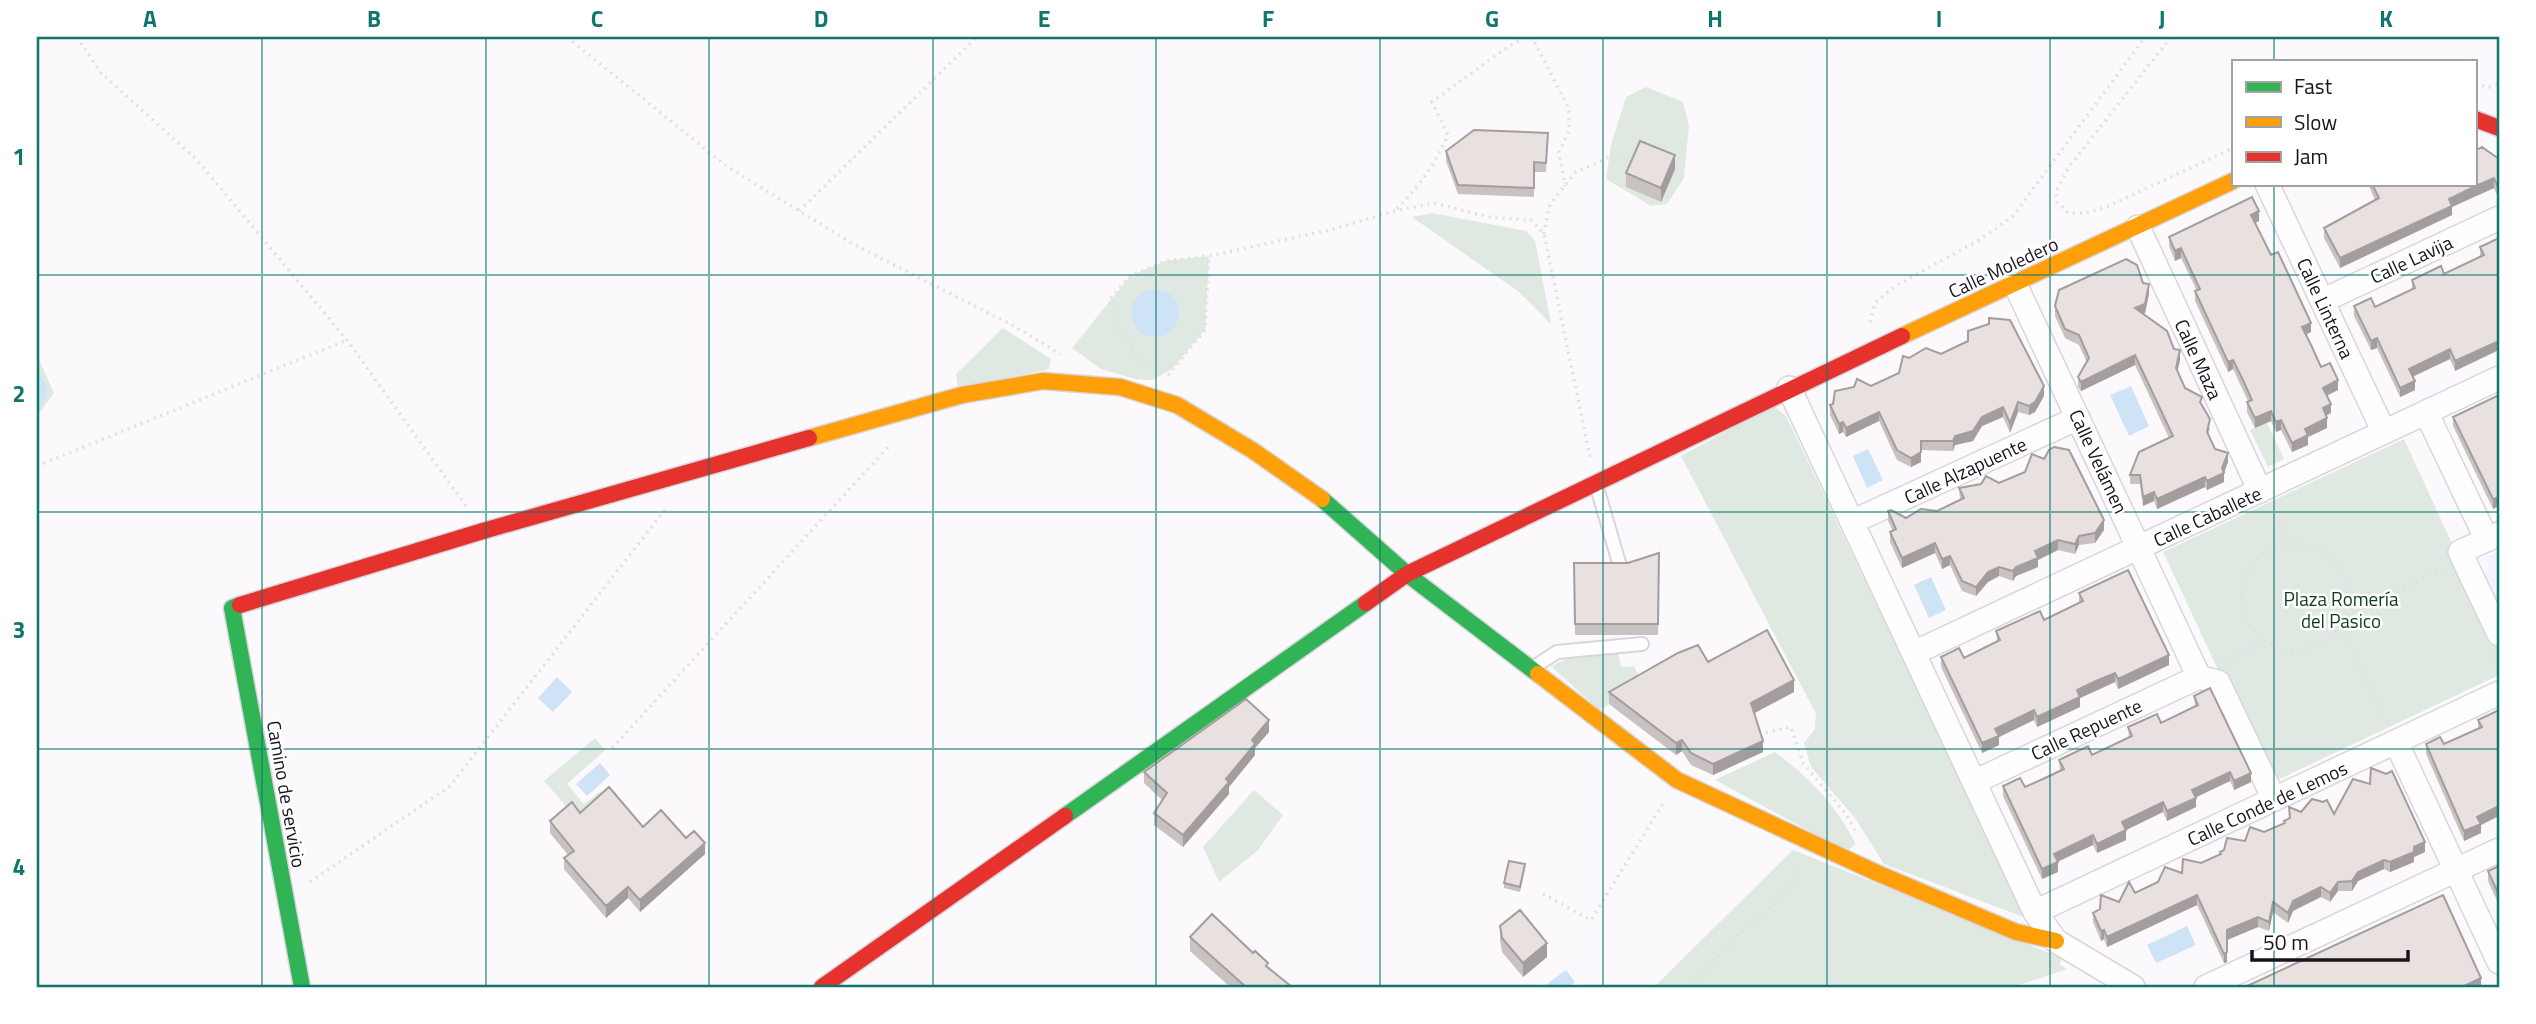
<svg xmlns="http://www.w3.org/2000/svg" width="2536" height="1024" viewBox="0 0 2536 1024" font-family="'Titillium Web',sans-serif">
<style>
.built{fill:#f7f0fd}
.green{fill:#dfe9e1}
.water{fill:#cee4f6}
.lines{fill:none;stroke-linecap:round;stroke-linejoin:round}
.lane-casing{stroke:#d9d5dc;stroke-width:16}
.street-casing{stroke:#d9d5dc;stroke-width:26}
.fast-casing{stroke:#d9d5dc;stroke-width:19}
.slow-casing{stroke:#d9d5dc;stroke-width:19}
.jam-casing{stroke:#d9d5dc;stroke-width:19}
.path{stroke:#e1e0e1;stroke-width:3.5;stroke-dasharray:2 5;stroke-linecap:butt}
.lane{stroke:#fefeff;stroke-width:12}
.street{stroke:#fefeff;stroke-width:23}
.fast{stroke:#30b455;stroke-width:16}
.slow{stroke:#ff9f0a;stroke-width:16}
.jam{stroke:#e5322d;stroke-width:16}
.wall{fill:#c8c2c1}
.shaded-wall{fill:#a39e9d}
.building{fill:#e9e1e0;stroke:#a39e9d;stroke-width:2}
.grid{fill:none;stroke:#0f766e;stroke-width:2;stroke-opacity:0.55}
.labels{text-anchor:middle;dominant-baseline:central;stroke-width:5;stroke-linejoin:round;paint-order:stroke}
.street-label{font-size:19px;fill:#18131c;stroke:#fff}
.park-label{font-size:19px;fill:#0b3d1b;stroke:#fff}
.neatline{fill:none;stroke:#0f766e;stroke-width:2.5}
.grid-label{font-size:23px;text-anchor:middle;font-weight:bold;fill:#0f766e}
</style>
<rect width="100%" height="100%" fill="#fbf9fc"/>
<path class="built" d="M2499,551V620L2478,575L2490,569L2486,557Z"/>
<path class="green" d="M1646,87L1683,102L1689,125L1684,178L1667,204L1651,206L1606,179L1611,145L1626,97Z
M1432,213L1526,231L1535,240L1551,324L1519,292L1412,217Z
M1209,256L1205,330L1172,369L1152,380L1135,379L1101,369L1072,348L1130,276L1165,261Z
M1003,328L1051,359L1049,369L958,388L956,374Z
M37,355L54,393L37,416Z
M1773,406L1785,415L1793,430L2026,918L1884,864L1855,818L1811,767L1804,743L1815,729L1816,714L1681,456Z
M2267,423L2284,459L2268,467L2250,430Z
M2404,439L2499,646V675L2271,783L2163,552Z
M1618,653L1621,667L1634,666L1643,685L1599,710L1552,667C1569,653 1596,655 1618,653Z
M595,738L605,750L567,784L584,804L601,791L614,804L592,823L572,813L544,781Z
M1775,752C1811,779 1834,803 1856,844L1847,851L1715,780Z
M1254,790L1283,815L1258,850L1219,882L1203,847Z
M1793,850L2062,958L2060,965L2067,969L2013,987H1654Z"/>
<path class="water" d="M1131 313a24 24 0 1 1 48 0a24 24 0 1 1-48 0Z
M37,373C50,384 49,398 37,410Z
M2131,386L2149,426L2129,436L2110,395Z
M1868,449L1883,480L1867,488L1853,456Z
M1931,577L1946,610L1929,618L1914,585Z
M557,677L572,692L553,712L538,698Z
M600,763L610,775L587,796L576,784Z
M2187,926L2196,945L2156,963L2147,945Z
M1566,970L1575,982L1568,987H1543Z"/>
<g class="lines">
<g class="lane-casing">
<path id="lane" d="M1596,484L1620,566
M1534,667L1557,652L1642,644"/>
</g>
<g class="street-casing">
<path id="street" d="M2267,184L2384,432
M2138,227L2260,491
M2015,284L2199,677
M2322,301L2499,218
M1789,388L2035,912L2056,941L2133,987
M2426,412L2487,540
M1852,522L2078,418
M2499,534L2460,552L2499,634
M1914,653L2499,378
M2199,677L2218,682L2274,799
M2396,742L2499,962
M1974,782L2199,677
M2035,912L2499,693
M2206,987L2499,850"/>
</g>
<g class="fast-casing">
<path id="fast" d="M1322,499L1407,574L1538,674
M240,605L232,608L302,987
M1065,816L1366,603"/>
</g>
<g class="slow-casing">
<path id="slow" d="M1902,336L2233,181
M809,438L962,395L1043,381L1120,387L1177,405L1252,450L1322,499
M1538,674L1677,780L1877,873L2016,932L2056,941"/>
</g>
<g class="jam-casing">
<path id="jam" d="M2475,119L2499,128
M1366,603L1407,574L1902,336
M240,605L483,531L809,438
M822,987L1065,816"/>
</g>
<path class="path" d="M77,37L101,73L197,160L347,340L468,509
M567,37L725,165L851,243L1010,324L1051,348L1060,355
M2171,37L2069,167L2056,191L2057,202L2068,213H2085L2104,208L2233,148
M2384,61H2395
M2475,84L2489,87L2499,84
M1397,209C1420,185 1434,166 1448,135L1432,102L1503,50L1523,38L1533,39L1569,109V131L1559,152L1565,186
M799,211L977,37
M1544,234L1550,204L1575,173L1620,152
M1870,322L1875,303L1895,286L1981,239L2013,216L2145,37
M1144,366L1115,321L1110,299L1130,276L1165,261L1209,256
M1168,375L1205,330L1209,256L1330,230L1395,211L1434,203L1489,217L1531,220L1544,234L1590,457
M37,466L347,340
M2278,505L2283,545
M2242 597a53 53 0 1 1 106 0a53 53 0 1 1-106 0Z
M2346,614L2445,568
M2341,626L2386,722
M2491,653L2496,665L2499,663
M2223,663L2263,641
M1759,734L1791,727L1803,763L1846,814L1857,834
M612,748L890,445
M310,882L450,786L668,506
M1543,894L1591,920L1664,802
M1689,987L1737,936L1779,901L1801,867"/>
<use href="#lane" class="lane"/>
<use href="#street" class="street"/>
<use href="#fast" class="fast"/>
<use href="#slow" class="slow"/>
<use href="#jam" class="jam"/>
</g>
<path class="wall" d="M1548,133L1546,172H1534V197L1458,194L1446,161V151Z
M2499,159L2497,195L2494,188L2478,195L2452,207V215L2340,268L2324,238V228L2375,200L2368,184H2475Z
M1675,169L1661,202L1626,187V173Z
M2259,221L2255,223L2311,332L2306,335L2321,367L2338,390L2327,396L2331,413L2326,416L2327,428L2308,437V445L2292,452L2281,430L2276,432L2271,421L2255,428L2247,412V402L2248,401L2233,369L2228,372L2195,301V291H2197L2181,258L2175,261L2169,246V237Z
M2499,238L2455,371L2450,359L2413,377L2415,390L2400,397L2377,348L2371,350L2354,316V306L2375,307L2412,290V280L2444,274L2480,257V247Z
M2143,283L2149,294L2145,313L2143,314L2180,360L2177,371L2185,388L2202,406L2210,429L2208,435L2215,449L2228,462L2224,472V482L2207,490L2205,487L2157,509L2154,501L2143,506L2140,484H2130V475L2169,438L2135,365L2081,391L2078,387V377L2087,363L2079,345L2065,338L2055,316V306Z
M1909,358L2044,396L2035,412L2029,415L2018,412L2010,433L2003,417L1982,426L1973,441L1955,445L1953,451L1921,450V462L1911,467L1897,460L1879,421L1846,437L1843,432L1839,434L1830,415V405L1899,373Z
M2499,395L2493,509L2453,426V417Z
M1999,483L2104,530L2095,543L2079,545L2075,554L2058,550L2038,560V567L2016,576L2013,581L1999,576L1988,582L1976,596L1962,591L1950,565L1942,569L1935,553L1902,568L1890,542V532L1893,531L1888,521V511L1906,518L1937,511L1960,499L1959,488Z
M1659,553L1658,635H1575L1574,563H1628Z
M2079,593L2169,665L2118,689L2115,682L2096,691L2080,698V707L2037,727L2034,720L1999,737V745L1982,753L1941,667V657L1964,658L1997,642L1996,631L2044,620L2079,603Z
M1708,662L1794,692L1754,713L1763,752L1713,775L1691,765L1682,751L1676,755L1609,704V692Z
M2194,696L2251,782L2234,790L2230,781L2195,798L2196,807L2167,821L2163,812L2126,830V840L2097,853L2093,845L2058,862V872L2042,879L2003,796V786L2025,787L2060,770L2059,760L2092,755L2129,738L2128,727L2161,723L2195,707Z
M2499,710L2481,825V833L2464,841L2426,754V744H2444L2478,728V720Z
M1269,732L1255,748V755L1229,787V794L1183,847L1154,825V813L1162,800L1144,783V772Z
M2289,807L2301,812L2334,814L2425,852L2414,857V862L2390,872L2384,869L2358,881L2352,891H2338L2330,902L2321,897L2298,908L2293,911L2288,923L2273,912L2269,931L2258,927L2227,940V962L2224,963L2197,905L2107,947L2104,939L2101,941L2093,922V913L2182,873L2220,854V852L2284,823V821L2290,818Z
M580,813L643,827L686,838L705,854L640,912L628,898L606,918L564,869V858L568,855L550,833V821Z
M2499,866V905L2488,881V871Z
M1525,869L1520,892L1504,888V883Z
M1500,926L1547,957L1523,977L1502,952L1500,940Z
M1190,937L1268,967L1292,987H1230L1190,951Z"/>
<path class="shaded-wall" d="M1675,155V169L1661,202V188Z
M2494,178V188L2452,207V215L2340,268V258L2449,199Z
M2499,184V194L2497,195V185Z
M2259,211V221L2251,225V215Z
M2181,248V258L2175,261V251Z
M2149,284V294L2145,313L2135,318V308Z
M2311,323V332L2302,336V327Z
M2377,338V348L2371,350V341Z
M2499,341V350L2455,371V361Z
M2450,349V359L2409,378V369Z
M2180,350V360L2176,378V368Z
M2135,355V365L2081,391V382Z
M2233,360V369L2228,372V362Z
M2338,380V390L2323,397V388Z
M2415,381V390L2400,397V388Z
M2044,386V396L2035,412L2029,415V406Z
M2018,402V412L2010,433V423Z
M2331,404V413L2323,417V408Z
M2003,407V417L1982,426L1973,441L1955,445L1953,451V441L1955,436L1982,417Z
M2271,411V421L2255,428V418Z
M1879,412V421L1846,437V428Z
M2327,418V428L2308,437V445L2292,452V443L2305,429Z
M2281,420V430L2276,432V422Z
M1843,422V432L1839,434V424Z
M1921,452V462L1911,467V458Z
M2228,453V462L2224,473V482L2207,490V481L2222,468Z
M2205,477V487L2157,509V499Z
M2154,492V501L2143,506V497Z
M2499,497V506L2493,509V499Z
M2104,520V530L2095,543V533Z
M2079,536V545L2075,554V544Z
M2058,540V550L2038,560V567L2016,576L2013,581V571L2016,567L2035,551Z
M1935,543V553L1902,568V558Z
M1950,556V565L1942,569V559Z
M1999,567V576L1988,582L1976,596V587L1988,572Z
M2169,655V665L2118,689V679Z
M2115,673V682L2080,698V707L2037,727V717L2077,690Z
M1794,680V692L1751,715V703Z
M2034,710V720L1999,737V745L1982,753V743L1995,729Z
M1269,720V732L1255,748V755L1229,787V794L1183,847V835L1252,740Z
M1682,740V751L1676,755V743Z
M1763,741V752L1713,775V764Z
M2230,772V781L2192,799V790Z
M2251,773V782L2234,790V781Z
M2196,798V807L2167,821V811Z
M2163,802V812L2122,832V822Z
M2499,806V816L2481,825V833L2464,841V831L2477,817Z
M2126,830V840L2097,853V844Z
M2093,835V845L2054,863V854Z
M2425,842V852L2414,857V862L2390,872V862L2414,847Z
M705,843V854L640,912V900Z
M2384,860V869L2358,881L2352,891V881L2358,872Z
M2058,862V872L2042,879V869Z
M2338,882V891L2330,902V893Z
M628,887V898L606,918V906Z
M2321,887V897L2293,911L2288,923V913L2293,901Z
M2197,895V905L2107,947V937Z
M2273,902V912L2269,931V922Z
M2258,917V927L2227,940V962L2224,963V954L2227,930Z
M2104,930V939L2101,941V931Z
M1547,943V957L1523,977V963Z
M2481,978V987H2462Z"/>
<path class="building" d="M1474,130L1548,133L1546,163L1534,162V188L1458,185L1446,151Z
M1640,141L1675,155L1661,188L1626,173Z
M2482,147L2499,159V184L2497,185L2494,178L2478,185L2449,199L2452,206L2340,258L2324,228L2379,198L2372,184H2475V151Z
M2252,197L2259,211L2251,215L2271,255L2278,252L2311,323L2302,327L2312,347L2321,367L2330,363L2338,380L2323,388L2331,404L2323,408L2327,418L2305,429L2308,435L2292,443L2281,420L2276,422L2271,411L2255,418L2247,402L2252,400L2243,380L2233,360L2228,362L2195,291L2200,289L2190,268L2181,248L2175,251L2169,237Z
M2499,238V341L2455,361L2450,349L2409,369L2415,381L2400,388L2377,338L2371,341L2354,306L2371,298L2375,307L2415,288L2412,280L2441,266L2444,274L2484,255L2480,247Z
M2126,259L2137,265L2143,283L2149,284L2145,304L2135,308L2167,331L2174,349L2180,350L2176,368L2185,388L2202,397L2200,402L2210,419L2207,432L2215,449L2228,453L2222,468L2224,473L2207,481L2205,477L2157,499L2154,492L2143,497L2140,475H2130L2139,452L2173,436L2135,355L2081,382L2078,377L2089,358L2079,335L2065,329L2055,306L2059,290Z
M1989,318L2010,320L2044,386L2035,402L2029,406L2018,402L2010,423L2003,407L1982,417L1973,431L1955,436L1953,441H1921V452L1911,458L1897,450L1879,412L1846,428L1843,422L1839,424L1830,405L1833,404L1835,391L1854,387L1857,379L1871,386L1899,373L1903,356L1909,358L1926,348L1941,354L1968,341V331L1989,324Z
M2499,395V497L2493,499L2453,417Z
M2054,447L2069,450L2104,520L2095,533L2079,536L2075,544L2058,540L2035,551L2038,558L2016,567L2013,571L1999,567L1988,572L1976,587L1962,581L1950,556L1942,559L1935,543L1902,558L1890,532L1896,529L1888,511L1891,510L1906,518L1921,509L1937,511L1964,498L1959,488L1981,484L1986,476L1999,483L2025,472L2032,454L2044,459L2049,450Z
M1659,553L1658,624H1575L1574,563H1628Z
M2128,570L2169,655L2118,679L2115,673L2096,681L2077,690L2080,697L2037,717L2034,710L1995,729L1999,736L1982,743L1941,657L1959,648L1964,658L2000,640L1996,631L2040,611L2044,620L2083,601L2079,593Z
M1767,630L1794,680L1751,703L1763,741L1713,764L1691,753L1682,740L1676,743L1609,692L1678,653L1698,645L1708,662Z
M2210,688L2251,773L2234,781L2230,772L2192,790L2196,798L2167,811L2163,802L2122,822L2126,830L2097,844L2093,835L2054,854L2058,862L2042,869L2003,786L2020,778L2025,787L2043,779L2064,769L2059,760L2088,746L2092,755L2132,736L2128,727L2157,714L2161,723L2198,705L2194,696Z
M1246,699L1269,720L1252,740L1255,744L1226,779L1229,782L1183,835L1154,813L1167,793L1144,772Z
M2499,710V806L2477,817L2481,824L2464,831L2426,744L2440,737L2444,744L2482,727L2478,720Z
M2371,768L2386,774L2392,771L2425,842L2414,847V852L2390,862L2384,860L2358,872L2352,881L2338,882L2330,893L2321,887L2293,901L2288,913L2273,902L2269,922L2258,917L2227,930V952L2224,954L2197,895L2107,937L2104,930L2101,931L2093,913L2100,909L2101,895L2119,902L2129,882L2135,893L2158,882L2165,867L2182,873L2183,859L2201,863L2221,854L2220,852L2224,850L2227,838L2245,841L2250,827L2264,832L2285,823L2284,821L2290,818L2289,807L2301,812L2312,799L2323,802L2327,800L2334,814L2353,779L2370,784Z
M609,787L643,827L661,810L686,838L694,831L705,843L640,900L628,887L606,906L564,858L574,851L550,821L572,802L580,813Z
M1509,861L1525,864L1520,887L1504,883Z
M2499,866V895L2488,871Z
M2443,895L2481,978L2462,987H2245Z
M1520,910L1547,943L1523,963L1502,938L1500,926Z
M1212,914L1253,953L1255,951L1268,963L1266,966L1292,987H1246L1190,937Z"/>
<path class="grid" d="M262,37V987M486,37V987M709,37V987M933,37V987M1156,37V987M1380,37V987M1603,37V987M1827,37V987M2050,37V987M2274,37V61M2274,184V987M37,275H2499M37,512H2499M37,749H2499"/>
<g class="labels">
<g class="street-label">
<text transform="translate(2411 259) rotate(-25)">Calle Lavija</text>
<text transform="translate(2003 267) rotate(-25)">Calle Moledero</text>
<text transform="translate(2326 308) rotate(65)">Calle Linterna</text>
<text transform="translate(2199 359) rotate(65)">Calle Maza</text>
<text transform="translate(2099 461) rotate(65)">Calle Velámen</text>
<text transform="translate(1965 470) rotate(-25)">Calle Alzapuente</text>
<text transform="translate(2207 516) rotate(-25)">Calle Caballete</text>
<text transform="translate(2086 729) rotate(-25)">Calle Repuente</text>
<text transform="translate(287 794) rotate(80)">Camino de servicio</text>
<text transform="translate(2267 803) rotate(-25)">Calle Conde de Lemos</text>
</g>
<g class="park-label">
<text x="2341" y="598">Plaza Romería<tspan x="2341" dy="22">del Pasico</tspan></text>
</g>
</g>
<rect width="2536" height="1024" fill="none" stroke="#ffffff" stroke-width="77"/>
<rect x="2232" y="60" width="245" height="126" fill="#ffffff" stroke="#a3a1a4" stroke-width="2"/>
<rect x="2246" y="82" width="35" height="10" fill="#30b455" stroke="#a3a1a4" stroke-width="2"/>
<text x="2294" y="94" font-size="21" fill="#18131c">Fast</text>
<rect x="2246" y="117" width="35" height="10" fill="#ff9f0a" stroke="#a3a1a4" stroke-width="2"/>
<text x="2294" y="130" font-size="21" fill="#18131c">Slow</text>
<rect x="2246" y="152" width="35" height="10" fill="#e5322d" stroke="#a3a1a4" stroke-width="2"/>
<text x="2294" y="164" font-size="21" fill="#18131c">Jam</text>
<path d="M2252 950v10h156v-10" fill="none" stroke="#18131c" stroke-width="3.5"/>
<text x="2263" y="950" font-size="21" fill="#18131c" stroke="#ffffff" stroke-width="5" paint-order="stroke">50 m</text>
<rect x="38" y="38" width="2460" height="948" class="neatline"/>
<g class="grid-label">
<text x="150" y="27">A</text>
<text x="374" y="27">B</text>
<text x="597" y="27">C</text>
<text x="821" y="27">D</text>
<text x="1044" y="27">E</text>
<text x="1268" y="27">F</text>
<text x="1492" y="27">G</text>
<text x="1715" y="27">H</text>
<text x="1939" y="27">I</text>
<text x="2162" y="27">J</text>
<text x="2386" y="27">K</text>
<text x="19" y="165">1</text>
<text x="19" y="402">2</text>
<text x="19" y="638">3</text>
<text x="19" y="875">4</text>
</g>
</svg>
